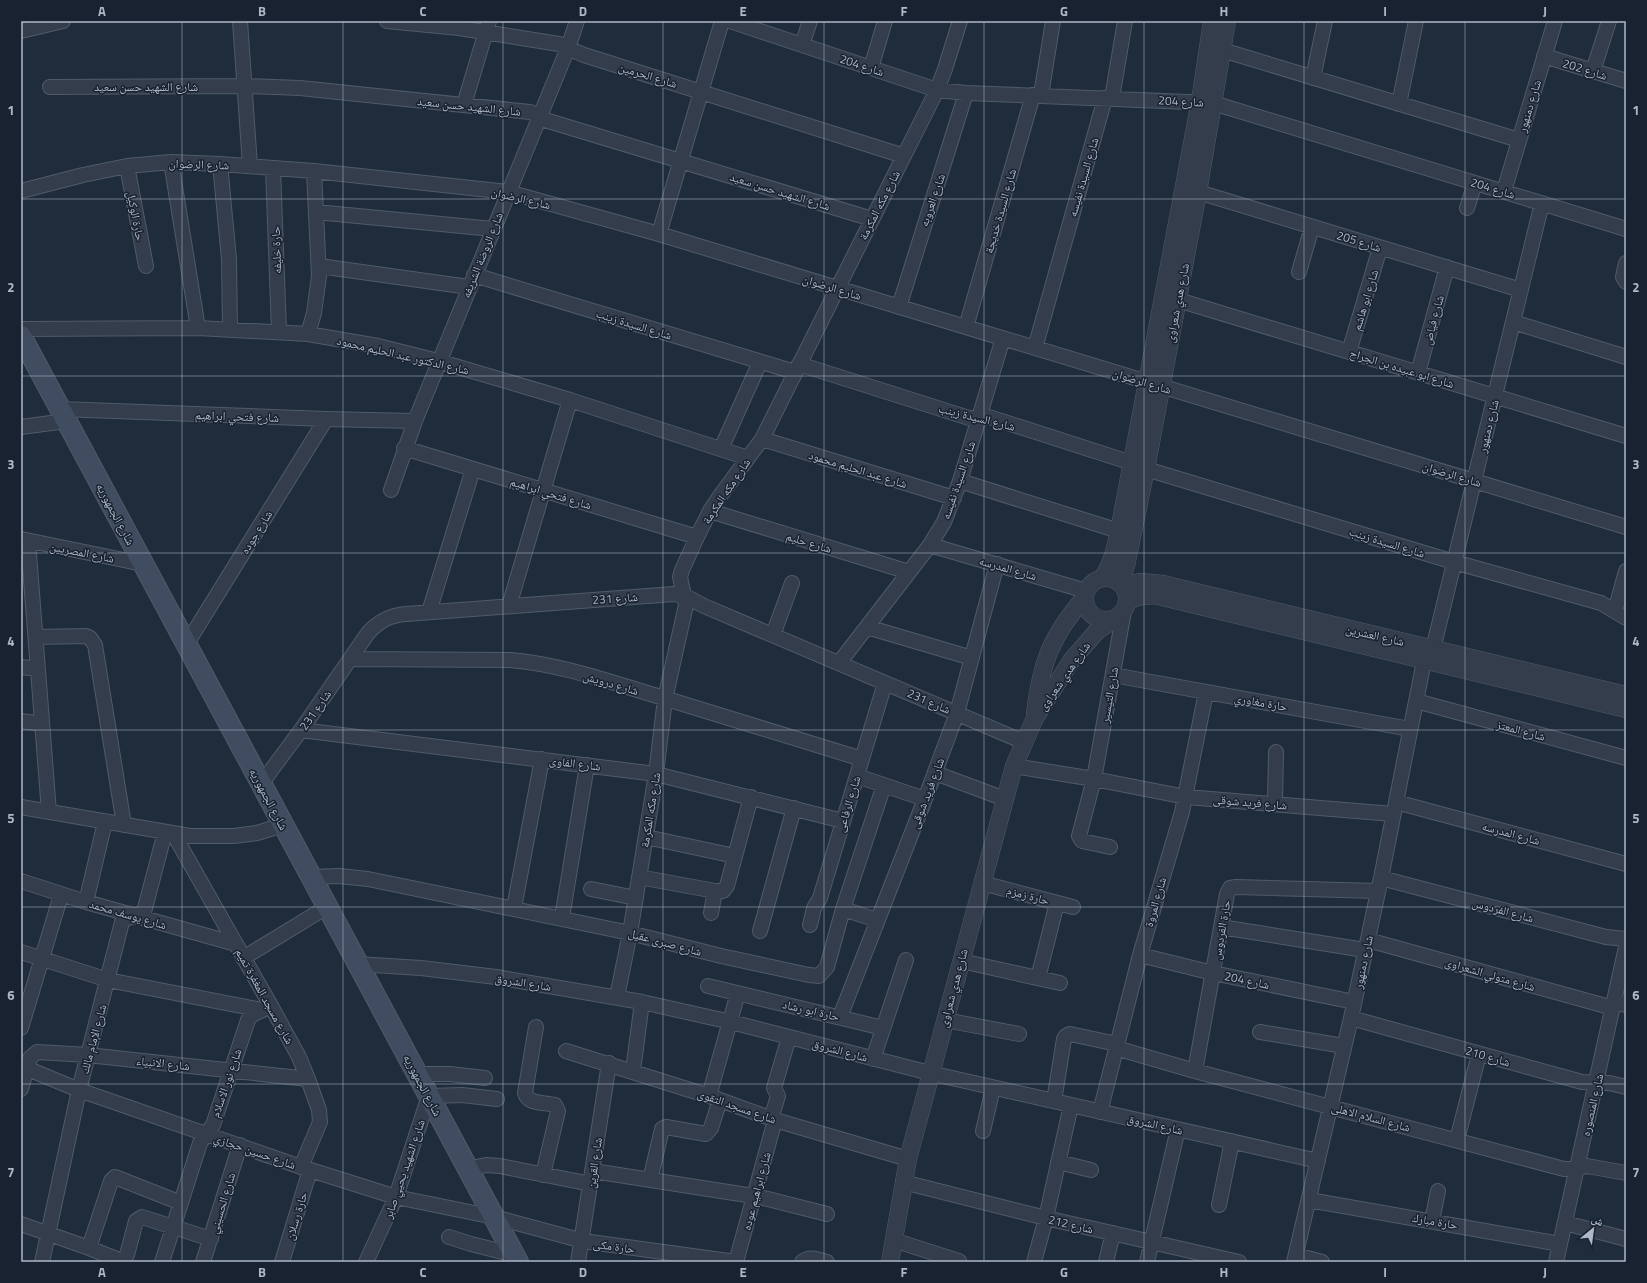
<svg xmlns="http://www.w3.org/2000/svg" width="1647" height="1283" viewBox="0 0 1647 1283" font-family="'Titillium Web','Noto Naskh Arabic',sans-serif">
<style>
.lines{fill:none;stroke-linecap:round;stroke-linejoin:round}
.minor-casing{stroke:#505b69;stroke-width:16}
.tertiary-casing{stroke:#505b69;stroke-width:18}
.secondary-casing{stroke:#505b69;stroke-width:22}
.minor{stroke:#333d4b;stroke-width:14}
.tertiary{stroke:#333d4b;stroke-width:17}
.secondary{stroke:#404c5f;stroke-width:20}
.grid{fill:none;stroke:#adb8c8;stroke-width:1;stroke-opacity:0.55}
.labels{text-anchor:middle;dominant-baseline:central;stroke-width:3;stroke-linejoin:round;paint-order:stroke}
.street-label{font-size:12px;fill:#adb8c8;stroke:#182230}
.neatline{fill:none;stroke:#adb8c8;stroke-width:1.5}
.grid-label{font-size:13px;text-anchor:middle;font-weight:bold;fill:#adb8c8}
</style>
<rect width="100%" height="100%" fill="#1f2c3b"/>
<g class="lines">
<g class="minor-casing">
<path id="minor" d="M240,21L250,166
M387,21L459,28L559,44L584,55L904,156
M730,21L937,90L966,93L1213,103L1626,229
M21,31L63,21
M802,45L810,21
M1222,50L1519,140
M1544,56L1626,81
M871,68L885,21
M1593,71L1609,21
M1313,78L1325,21
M50,87L245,86L300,88L530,112L536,114L545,120L872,219
M1041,95L1053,21
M1112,98L1125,21
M1399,104L1416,21
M464,105L489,21
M171,162L198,328
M220,164L229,259L230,329
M127,166L146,266
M273,168L279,331
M21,191L83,175L127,166L171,162L220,164L314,171L508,192L659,234L1626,527
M1504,191L1555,21
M1198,192L1521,290
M1467,208L1475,183
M316,212L493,229
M659,234L722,21
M1626,263L1623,277L1626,282
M319,266L469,287
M1299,272L1312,227
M474,275L795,372
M1178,300L1626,436
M899,307L966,93
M1513,322L1626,357
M966,327L1033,95
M21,329L198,328L308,334L378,346L438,361L570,400L748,458
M308,334L314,313L319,276L314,171
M1035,348L1105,98
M1349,352L1380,248
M799,364L969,418L989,417L1132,463
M1418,373L1447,267
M60,409L326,419L415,421
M21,427L66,421
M762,439L954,498
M404,448L697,537
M721,449L760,362
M1146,469L1454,562L1601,603L1626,618
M960,481L1119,531
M391,490L415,421L568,48L577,21
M710,511L909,572
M21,539L143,564
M28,541L49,812
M930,545L1086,591
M509,606L570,400
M1615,611L1626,571
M429,612L473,469
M867,627L972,658
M773,635L792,583
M36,637L86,636L90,638L95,645L124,825
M186,645L326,419
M1433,649L1542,203
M351,659L510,660C559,664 607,681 654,695C723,716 793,738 862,759
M839,663L930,545L944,522L960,481L1003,338
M21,667L38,669
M1113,675L1410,729
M1416,701L1626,758
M21,721L42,724
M301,730L656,774L843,821
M1014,766L1094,779L1186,797L1393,814
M935,773L1005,799
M857,776L925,799
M261,784L301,730L368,633C379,621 390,615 406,614L674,594L685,596L704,606L1024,742
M1396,802L1626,864
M1275,804L1276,752
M21,807L190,836H234L257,833L283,825
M173,833L271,1006L299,1057L308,1079L319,1110L320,1122L301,1167
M646,837L735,856
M1110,847L1082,841L1079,836L1094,779L1124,611
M311,877L339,876L368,879L630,933L721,956L809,975L819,976L827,967L843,909L884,785
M639,877L715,891H723L727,886L751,797
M1381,878L1606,937L1626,939
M21,881L86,902L236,944
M982,883L1073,907
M591,889L636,898
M86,902L105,822
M514,908L542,759
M843,909L877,920
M711,913L715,891
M562,918L587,765
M810,925L814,908L820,898L885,683
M1221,927L1365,950
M760,931L794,808
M1368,940L1613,1008
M21,952L108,980L262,1010
M1140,955L1213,973L1354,1002
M243,958L327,907
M961,961L1060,983
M357,964L421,968L496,977L642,1002L731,1022L930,1073L1318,1161
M1038,978L1057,903
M708,986L883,1028
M617,997L630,933L656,774L665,699L686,605L680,577L682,570L697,537L710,511L720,496L762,439L937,90L945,69L960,21
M1614,1002L1626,1005
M840,1017L925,799L957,713L997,564
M1351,1018L1582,1082L1609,1083L1626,1087
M945,1020L1019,1034
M536,1027L525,1093C528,1105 545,1102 555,1105L558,1111L543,1175
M21,1028L61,895
M1260,1032L1344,1046
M1116,1048L1195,1071L1564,1169H1573L1587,1166L1626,1173
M566,1051L709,1096L775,1120L908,1159
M873,1059L906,960
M21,1066L79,1090L301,1167L396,1197L494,1217L583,1241L736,1262
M633,1071L642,1002
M1195,1071L1227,894L1230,888L1236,887L1378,891
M417,1074H450L485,1078
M21,1089L30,1058L37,1052L88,1055L308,1079
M709,1096L738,993
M1054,1101L1064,1039L1066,1036L1070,1034L1117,1044
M1100,1112L1140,955L1182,812L1206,692
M771,1119L778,1096L774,1088L789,1037
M983,1131L993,1088
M1457,1140L1479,1054
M1058,1162L1091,1170
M468,1169L486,1165L500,1166L591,1184
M593,1171L760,1197L827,1214
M650,1180L662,1129L666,1127L706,1134L711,1128L720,1100
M903,1182L1046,1218L1239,1262
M1309,1200L1560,1244
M1219,1205L1232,1141
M1432,1221L1438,1191
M1565,1223L1626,1239
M21,1224L89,1248L124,1262
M449,1237L471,1244L515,1255
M893,1240L959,1261
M89,1248L111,1181L115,1177L181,1203
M1296,1255L1322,1262
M42,1262L79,1090L122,922C128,915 137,917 144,912L165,832
M122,1262L127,1255L136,1221L142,1217L211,1239
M162,1262L200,1143L213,1125L248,1020L252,1015L271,1006
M203,1262L240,1145
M282,1262L310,1170
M366,1262L396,1197L429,1096L462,1095L497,1099
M578,1262L609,1063
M736,1262L775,1120
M802,1262C810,1255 819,1260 827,1262
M1034,1262L1046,1218L1071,1105
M1106,1262L1113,1233
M1147,1262L1178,1129
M1294,1262L1351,1018L1381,878L1424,661
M1556,1262L1626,947"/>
</g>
<g class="tertiary-casing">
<path id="tertiary" d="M1085 599a21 21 0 1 1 42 0a21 21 0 1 1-42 0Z
M1102,578C1112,565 1115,548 1119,531L1200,101L1212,21
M1120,583L1126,566L1146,469L1198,192L1227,21
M1123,585L1142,582L1163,584L1626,695
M1128,602L1136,597L1154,595L1626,709
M1035,714C1041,663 1051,636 1085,597
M890,1262L908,1159L1014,766L1035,718L1071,661L1097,631L1113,620"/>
</g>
<g class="secondary-casing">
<path id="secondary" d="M21,336L518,1262"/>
</g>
<use href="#minor" class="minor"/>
<use href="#tertiary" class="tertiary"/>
<use href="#secondary" class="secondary"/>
</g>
<path class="grid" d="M182,21V1262M343,21V1262M503,21V1262M663,21V1262M824,21V1262M984,21V1262M1144,21V1262M1304,21V1262M1465,21V1262M21,199H1626M21,376H1626M21,553H1626M21,730H1626M21,907H1626M21,1084H1626"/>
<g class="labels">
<g class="street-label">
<text transform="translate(862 65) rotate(18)">شارع 204</text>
<text transform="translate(1585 69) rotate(17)">شارع 202</text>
<text transform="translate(648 75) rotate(17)">شارع الحرمين</text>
<text x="146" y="86">شارع الشهيد حسن سعيد</text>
<text transform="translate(1181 101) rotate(3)">شارع 204</text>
<text transform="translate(469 106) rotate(6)">شارع الشهيد حسن سعيد</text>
<text transform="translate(1529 106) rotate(-73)">شارع دمنهور</text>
<text transform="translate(199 164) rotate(2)">شارع الرضوان</text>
<text transform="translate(1083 177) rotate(-74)">شارع السيدة نفيسه</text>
<text transform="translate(1493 188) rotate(17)">شارع 204</text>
<text transform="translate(780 191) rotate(17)">شارع الشهيد حسن سعيد</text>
<text transform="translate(521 198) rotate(13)">شارع الرضوان</text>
<text transform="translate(932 200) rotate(-71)">شارع العروبه</text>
<text transform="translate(879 205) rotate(-63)">شارع مكه المكرمة</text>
<text transform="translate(1000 211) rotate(-74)">شارع السيدة خديجة</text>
<text transform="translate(136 216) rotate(79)">حارة الوكيل</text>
<text transform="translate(1359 241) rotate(17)">شارع 205</text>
<text transform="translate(276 250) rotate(-92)">حارة خليفه</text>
<text transform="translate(482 255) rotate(-68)">شارع الروضة الشريفه</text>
<text transform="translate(832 287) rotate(17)">شارع الرضوان</text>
<text transform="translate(1365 300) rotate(-73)">شارع ابو هاشم</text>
<text transform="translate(1177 303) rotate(-79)">شارع هدي شعراوى</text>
<text transform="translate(1433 320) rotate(-75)">شارع فياض</text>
<text transform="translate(634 324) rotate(17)">شارع السيدة زينب</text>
<text transform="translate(403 355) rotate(13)">شارع الدكتور عبد الحليم محمود</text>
<text transform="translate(1402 368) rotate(17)">شارع ابو عبيده بن الجراح</text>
<text transform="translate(1142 381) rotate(17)">شارع الرضوان</text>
<text transform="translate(237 416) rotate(2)">شارع فتحي ابراهيم</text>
<text transform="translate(977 417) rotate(14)">شارع السيدة زينب</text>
<text transform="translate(1488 426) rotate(-76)">شارع دمنهور</text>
<text transform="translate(858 469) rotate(17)">شارع عبد الحليم محمود</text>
<text transform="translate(1452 474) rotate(17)">شارع الرضوان</text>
<text transform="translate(958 480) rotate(-71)">شارع السيدة نفيسه</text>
<text transform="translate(726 491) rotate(-56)">شارع مكه المكرمة</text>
<text transform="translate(551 493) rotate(17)">شارع فتحي ابراهيم</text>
<text transform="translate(116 514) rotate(62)">شارع الجمهوريه</text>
<text transform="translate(256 532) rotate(-58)">شارع جوده</text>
<text transform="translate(809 542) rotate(17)">شارع حليم</text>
<text transform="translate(1387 542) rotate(17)">شارع السيدة زينب</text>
<text transform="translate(82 552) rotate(11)">شارع المصريين</text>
<text transform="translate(1008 568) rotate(16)">شارع المدرسه</text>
<text transform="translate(615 598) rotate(-4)">شارع 231</text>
<text transform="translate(1375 635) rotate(13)">شارع العشرين</text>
<text transform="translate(1064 676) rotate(-55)">شارع هدي شعراوى</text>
<text transform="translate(611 683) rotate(16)">شارع درويش</text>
<text transform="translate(1109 695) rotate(-80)">شارع التيسير</text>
<text transform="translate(929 701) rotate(23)">شارع 231</text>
<text transform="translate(1261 702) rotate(10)">حارة مغاوري</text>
<text transform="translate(315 710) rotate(-55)">شارع 231</text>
<text transform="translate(1521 730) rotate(15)">شارع المعتز</text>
<text transform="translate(575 763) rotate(7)">شارع الفاوى</text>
<text transform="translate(927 793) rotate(-69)">شارع فريد شوقى</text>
<text transform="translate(269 799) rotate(62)">شارع الجمهوريه</text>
<text transform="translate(1250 802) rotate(5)">شارع فريد شوقى</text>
<text transform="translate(848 804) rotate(-73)">شارع الرفاعى</text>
<text transform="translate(650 810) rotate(-81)">شارع مكه المكرمة</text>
<text transform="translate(1511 833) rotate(15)">شارع المدرسه</text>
<text transform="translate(1028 895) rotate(15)">حارة زمزم</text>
<text transform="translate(1155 902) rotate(-74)">شارع المروة</text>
<text transform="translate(1503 910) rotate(15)">شارع الفردوس</text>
<text transform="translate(128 914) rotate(16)">شارع يوسف محمد</text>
<text transform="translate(1221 930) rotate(-80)">حارة الفردوس</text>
<text transform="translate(665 942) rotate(15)">شارع صبرى عقيل</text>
<text transform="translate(1363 962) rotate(-78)">شارع دمنهور</text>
<text transform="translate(1490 974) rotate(16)">شارع متولي الشعراوى</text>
<text transform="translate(1247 980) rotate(12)">شارع 204</text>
<text transform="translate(523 982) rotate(9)">شارع الشروق</text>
<text transform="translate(953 988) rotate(-75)">شارع هدي شعراوى</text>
<text transform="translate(265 996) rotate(61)">شارع مسجد المغفرة تميم</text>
<text transform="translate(811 1010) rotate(13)">حارة ابو رشاد</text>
<text transform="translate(93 1039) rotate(-75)">شارع الإمام مالك</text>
<text transform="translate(840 1050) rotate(15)">شارع الشروق</text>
<text transform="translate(1488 1056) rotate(16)">شارع 210</text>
<text transform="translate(163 1063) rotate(6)">شارع الانبياء</text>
<text transform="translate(226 1083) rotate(-71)">شارع نور الاسلام</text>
<text transform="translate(423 1085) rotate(62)">شارع الجمهوريه</text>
<text transform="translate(1592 1105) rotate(-77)">شارع المنصوره</text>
<text transform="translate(737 1106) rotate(19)">شارع مسجد التقوى</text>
<text transform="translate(1371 1117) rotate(15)">شارع السلام الاهلى</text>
<text transform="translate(1155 1124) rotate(13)">شارع الشروق</text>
<text transform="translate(255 1151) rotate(19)">شارع حسين حجازي</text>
<text transform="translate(594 1163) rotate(-82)">شارع القرين</text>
<text transform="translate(404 1169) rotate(-71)">شارع الشهيد يحيي صابر</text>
<text transform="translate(756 1191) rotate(-75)">شارع ابراهيم عوده</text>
<text transform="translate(222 1203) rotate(-73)">شارع الحسيني</text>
<text transform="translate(296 1216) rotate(-73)">حارة رسلان</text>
<text transform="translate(1435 1221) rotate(10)">حارة مبارك</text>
<text transform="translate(1071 1224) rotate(13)">شارع 212</text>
<text transform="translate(614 1246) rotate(8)">حارة مكى</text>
</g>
</g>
<rect width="1647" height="1283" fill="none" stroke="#182230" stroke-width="44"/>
<g transform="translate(1593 1229) rotate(29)" stroke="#182230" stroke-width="3" paint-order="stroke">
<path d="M0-3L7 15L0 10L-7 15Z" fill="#adb8c8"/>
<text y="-6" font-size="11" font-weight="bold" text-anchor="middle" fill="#adb8c8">ش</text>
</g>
<rect x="22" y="22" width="1603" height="1239" class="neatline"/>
<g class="grid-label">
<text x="102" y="16">A</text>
<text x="262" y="16">B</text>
<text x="423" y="16">C</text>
<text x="583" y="16">D</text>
<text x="743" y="16">E</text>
<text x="904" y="16">F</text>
<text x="1064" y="16">G</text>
<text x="1224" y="16">H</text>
<text x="1385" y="16">I</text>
<text x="1545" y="16">J</text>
<text x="11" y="115">1</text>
<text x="1636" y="115">1</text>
<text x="11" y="292">2</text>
<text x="1636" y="292">2</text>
<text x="11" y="469">3</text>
<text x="1636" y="469">3</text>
<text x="11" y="646">4</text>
<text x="1636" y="646">4</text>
<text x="11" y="823">5</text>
<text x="1636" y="823">5</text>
<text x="11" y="1000">6</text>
<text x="1636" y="1000">6</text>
<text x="11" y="1177">7</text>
<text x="1636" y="1177">7</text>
<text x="102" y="1277">A</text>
<text x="262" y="1277">B</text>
<text x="423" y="1277">C</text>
<text x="583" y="1277">D</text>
<text x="743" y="1277">E</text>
<text x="904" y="1277">F</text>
<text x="1064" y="1277">G</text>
<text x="1224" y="1277">H</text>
<text x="1385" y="1277">I</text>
<text x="1545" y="1277">J</text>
</g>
</svg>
